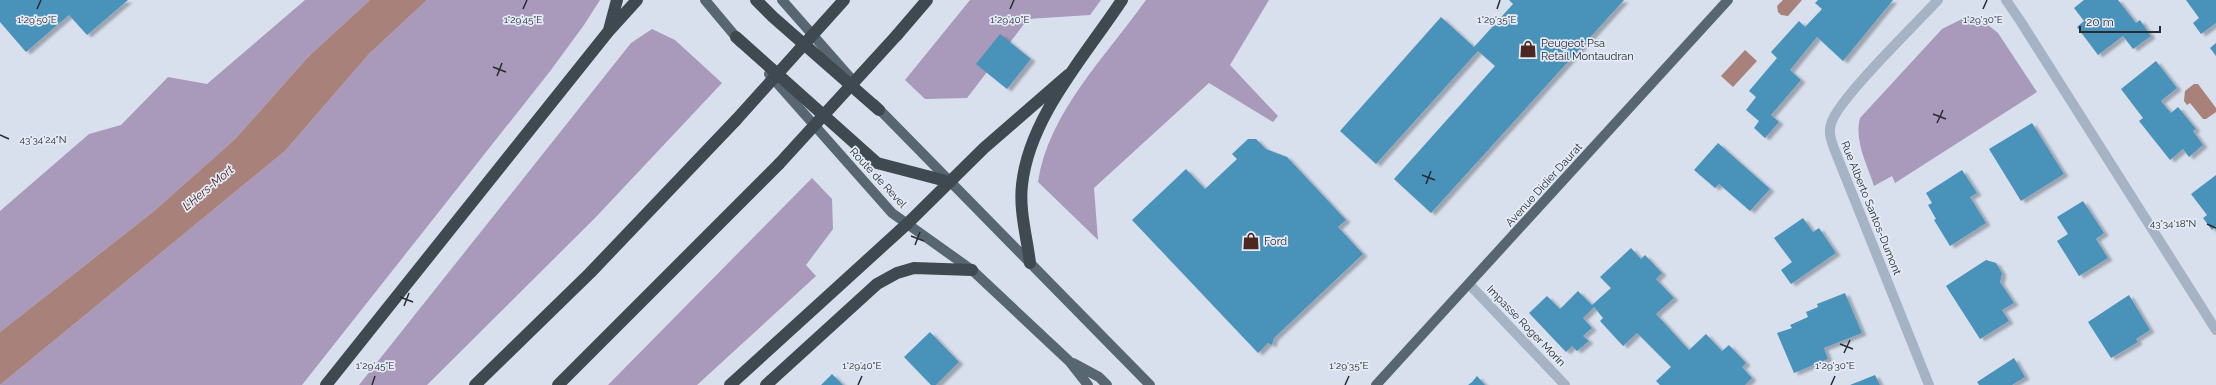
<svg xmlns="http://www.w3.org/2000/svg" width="2216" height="385" viewBox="0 0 2216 385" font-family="Raleway,sans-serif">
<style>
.green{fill:#a99abb}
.water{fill:#a8817a}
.building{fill:#4a92ba;filter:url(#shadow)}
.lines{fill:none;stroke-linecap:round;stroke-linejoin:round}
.minor{stroke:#a6b3c4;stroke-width:10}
.major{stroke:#586672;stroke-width:10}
.highway{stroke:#3e4951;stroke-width:12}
.highway-bridge{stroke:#3e4951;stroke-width:12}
.ticks{fill:none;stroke:#262c31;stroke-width:1.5}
.labels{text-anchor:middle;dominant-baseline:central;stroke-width:3.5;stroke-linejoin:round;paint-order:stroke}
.poi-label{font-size:11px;fill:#262c31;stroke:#e4eaf6;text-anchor:start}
.street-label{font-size:11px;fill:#262c31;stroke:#e4eaf6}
.water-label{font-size:12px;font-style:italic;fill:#4e2820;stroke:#e4eaf6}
.ticks-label{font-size:10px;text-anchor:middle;fill:#262c31;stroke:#e4eaf6;stroke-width:3.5;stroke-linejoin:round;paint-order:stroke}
</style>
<defs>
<filter id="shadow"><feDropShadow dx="4.5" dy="2.5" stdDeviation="1" flood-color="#0004"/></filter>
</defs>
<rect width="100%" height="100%" fill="#d8e0ee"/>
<path class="green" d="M305,0H370L309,56L235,139L154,211L0,332V211L89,134L121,125L168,77L207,84Z
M427,0H600L584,25L551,70L302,385H0L285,151L369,54Z
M970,0H1101L1090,15L1028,19L967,98L925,99L905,80Z
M1146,0H1269L1230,65L1278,116L1273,122L1209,83L1094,188L1098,240L1038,182C1048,113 1107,55 1146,0Z
M1962,19L1983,21L1998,33L2037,92L1895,183L1892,176L1874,186C1867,164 1854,141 1860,118L1942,29Z
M652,29L675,40L722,83L595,218L427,385H359L631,43Z
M812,178L832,199L833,229L806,265L816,276L697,385H608Z"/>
<path class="water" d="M370,0H427L369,54L285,151L0,385V332L154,211L235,139L309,56Z
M1783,0H1802L1788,16L1781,15L1778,12L1777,6Z
M1745,50L1757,61L1733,87L1721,76Z
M2194,84H2198L2216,108V112L2206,119H2203L2190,103L2187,105L2184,101L2185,91Z"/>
<path class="building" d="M0,0H128L87,35L69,15L26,52L0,22Z
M1509,0H1624L1431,213L1394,179L1495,66L1478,51L1376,164L1340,131L1441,17L1474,47L1513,4Z
M1818,0H1893L1843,61L1817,37L1790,70L1801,80L1771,115L1779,122L1765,138L1754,128L1759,121L1746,110L1756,97L1749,91L1777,58L1771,52L1799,21L1805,27L1822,9L1815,3Z
M2084,0H2118L2136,23L2140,20L2151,36L2133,49L2123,36L2098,55L2077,27L2084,21L2074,8Z
M2186,0H2216V23L2201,34L2193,23L2199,18Z
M1000,34L1031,59L1007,89L976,64Z
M2216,43V56L2210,48Z
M2156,61L2177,88L2161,101L2171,113L2178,107L2196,129L2193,131L2203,145L2189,157L2183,149L2170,160L2139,121L2143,118L2121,89Z
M2032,123L2064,174L2021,201L1989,149Z
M1248,139H1256L1266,149L1287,157L1346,220L1338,227L1363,254L1274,338L1272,345L1268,343L1258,353L1132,220L1186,169L1205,189L1237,159L1232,154Z
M1718,143L1770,189L1750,211L1719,184L1715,188L1694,170Z
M1962,170L1977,193L1970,197L1986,223L1950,246L1934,220L1936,219L1928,205L1932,203L1926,193Z
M2216,175V226L2212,230L2203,218L2207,215L2191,194Z
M2083,201L2104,233L2096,239L2108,258L2079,276L2057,241L2068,234L2057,217Z
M1803,218L1813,232L1819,228L1836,253L1791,284L1781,270L1792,262L1774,238Z
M1631,248L1641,259L1645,255L1662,273L1656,279L1674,298L1656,314L1689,350L1706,334L1722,351L1729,345L1746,363L1742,367L1752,378L1745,385H1660L1656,381L1671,367L1637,333L1623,346L1600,321L1603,318L1594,307L1583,318L1592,328L1583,336L1589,341L1577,351L1572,346L1566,352L1529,313L1547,296L1560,309L1578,291L1592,305L1611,288L1600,277Z
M1986,260L1996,263L2002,273L2000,282L2014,303L2002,310L2009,321L1980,339L1946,286Z
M1845,293L1862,333L1824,348L1828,359L1794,373L1777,333L1792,328L1790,325L1808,317L1806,312L1818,307L1817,304Z
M2129,295L2150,330L2136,339L2138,342L2111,358L2088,322Z
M930,332L959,362L936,385H931L904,357Z
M2014,358L2025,377L2012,385H1979L1977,382Z
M832,374L843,385H821Z
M1875,375L1880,385H1850Z
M1477,376L1485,385H1468L1472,382Z"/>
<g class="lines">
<path class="minor" d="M2006,0L2021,22L2216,330
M1470,285L1565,385
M1929,385L1835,151C1832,143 1828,133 1831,124C1836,101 1918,22 1938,0"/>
<path class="major" d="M705,0L741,43
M782,0L855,83
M769,74L892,213L972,270L1069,361L1088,385
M874,104L1150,385
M1073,363L1099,377L1107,385
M1376,385L1728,0"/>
<path class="highway" d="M756,0L773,17L879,110
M609,30L617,0
M897,35L927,0
M736,37L877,163L950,182
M1030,263C1027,238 1019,210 1022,185C1029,117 1086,55 1122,0
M326,385L608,32L637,0
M475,385L590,273L736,120
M558,385L779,164
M730,385L908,223L984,148L1068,75
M766,385L877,284L897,273L914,268L972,270"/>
<path class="highway-bridge" d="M736,120L844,0
M779,164L897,35"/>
</g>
<path class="ticks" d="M37,9L41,0M523,9L527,0M1010,9L1014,0M1497,9L1500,0M1983,9L1987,0M493,67L506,72M497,76L502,63M1933,114L1946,119M1937,123L1943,110M0,135L9,139M1422,175L1435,180M1426,184L1431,171M2207,224L2216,228M911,236L924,241M915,245L920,232M400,297L413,302M404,306L409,293M1840,344L1853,349M1844,353L1850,340M372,385L375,376M858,385L862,376M1345,385L1349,376M1831,385L1835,376"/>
<defs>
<g id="shop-bare" transform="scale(1.38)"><path d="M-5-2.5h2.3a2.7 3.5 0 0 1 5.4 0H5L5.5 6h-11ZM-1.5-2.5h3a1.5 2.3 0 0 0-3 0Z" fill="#4e2820" stroke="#e4eaf6" stroke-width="2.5" paint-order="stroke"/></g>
</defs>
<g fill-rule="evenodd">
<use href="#shop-bare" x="1528" y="49"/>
<use href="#shop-bare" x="1251" y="241"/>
</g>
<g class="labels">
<g class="poi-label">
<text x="1541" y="43">Peugeot Psa<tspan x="1541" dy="13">Retail Montaudran</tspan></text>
<text x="1264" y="241">Ford</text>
</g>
<g class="street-label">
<text transform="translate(878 178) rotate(47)">Route de Revel</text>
<text transform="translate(1544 185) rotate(-48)">Avenue Didier Daurat</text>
<text transform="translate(1871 208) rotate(68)">Rue Alberto Santos-Dumont</text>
<text transform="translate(1526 326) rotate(46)">Impasse Roger Morin</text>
</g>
<g class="water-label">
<text transform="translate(208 188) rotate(-40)">L'Hers-Mort</text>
</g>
</g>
<g class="ticks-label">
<text x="37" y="23">1°29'50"E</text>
<text x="523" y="23">1°29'45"E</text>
<text x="1010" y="23">1°29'40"E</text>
<text x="1497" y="23">1°29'35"E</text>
<text x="1983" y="23">1°29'30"E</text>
<text x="43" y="143">43°34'24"N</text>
<text x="2173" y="227">43°34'18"N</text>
<text x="375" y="369">1°29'45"E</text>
<text x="862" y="369">1°29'40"E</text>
<text x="1349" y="369">1°29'35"E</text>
<text x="1835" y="369">1°29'30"E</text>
</g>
<path d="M2080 26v6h80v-6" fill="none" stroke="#262c31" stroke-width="2"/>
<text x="2086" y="26" font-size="12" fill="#262c31" stroke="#e4eaf6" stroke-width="3" paint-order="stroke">20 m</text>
</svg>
